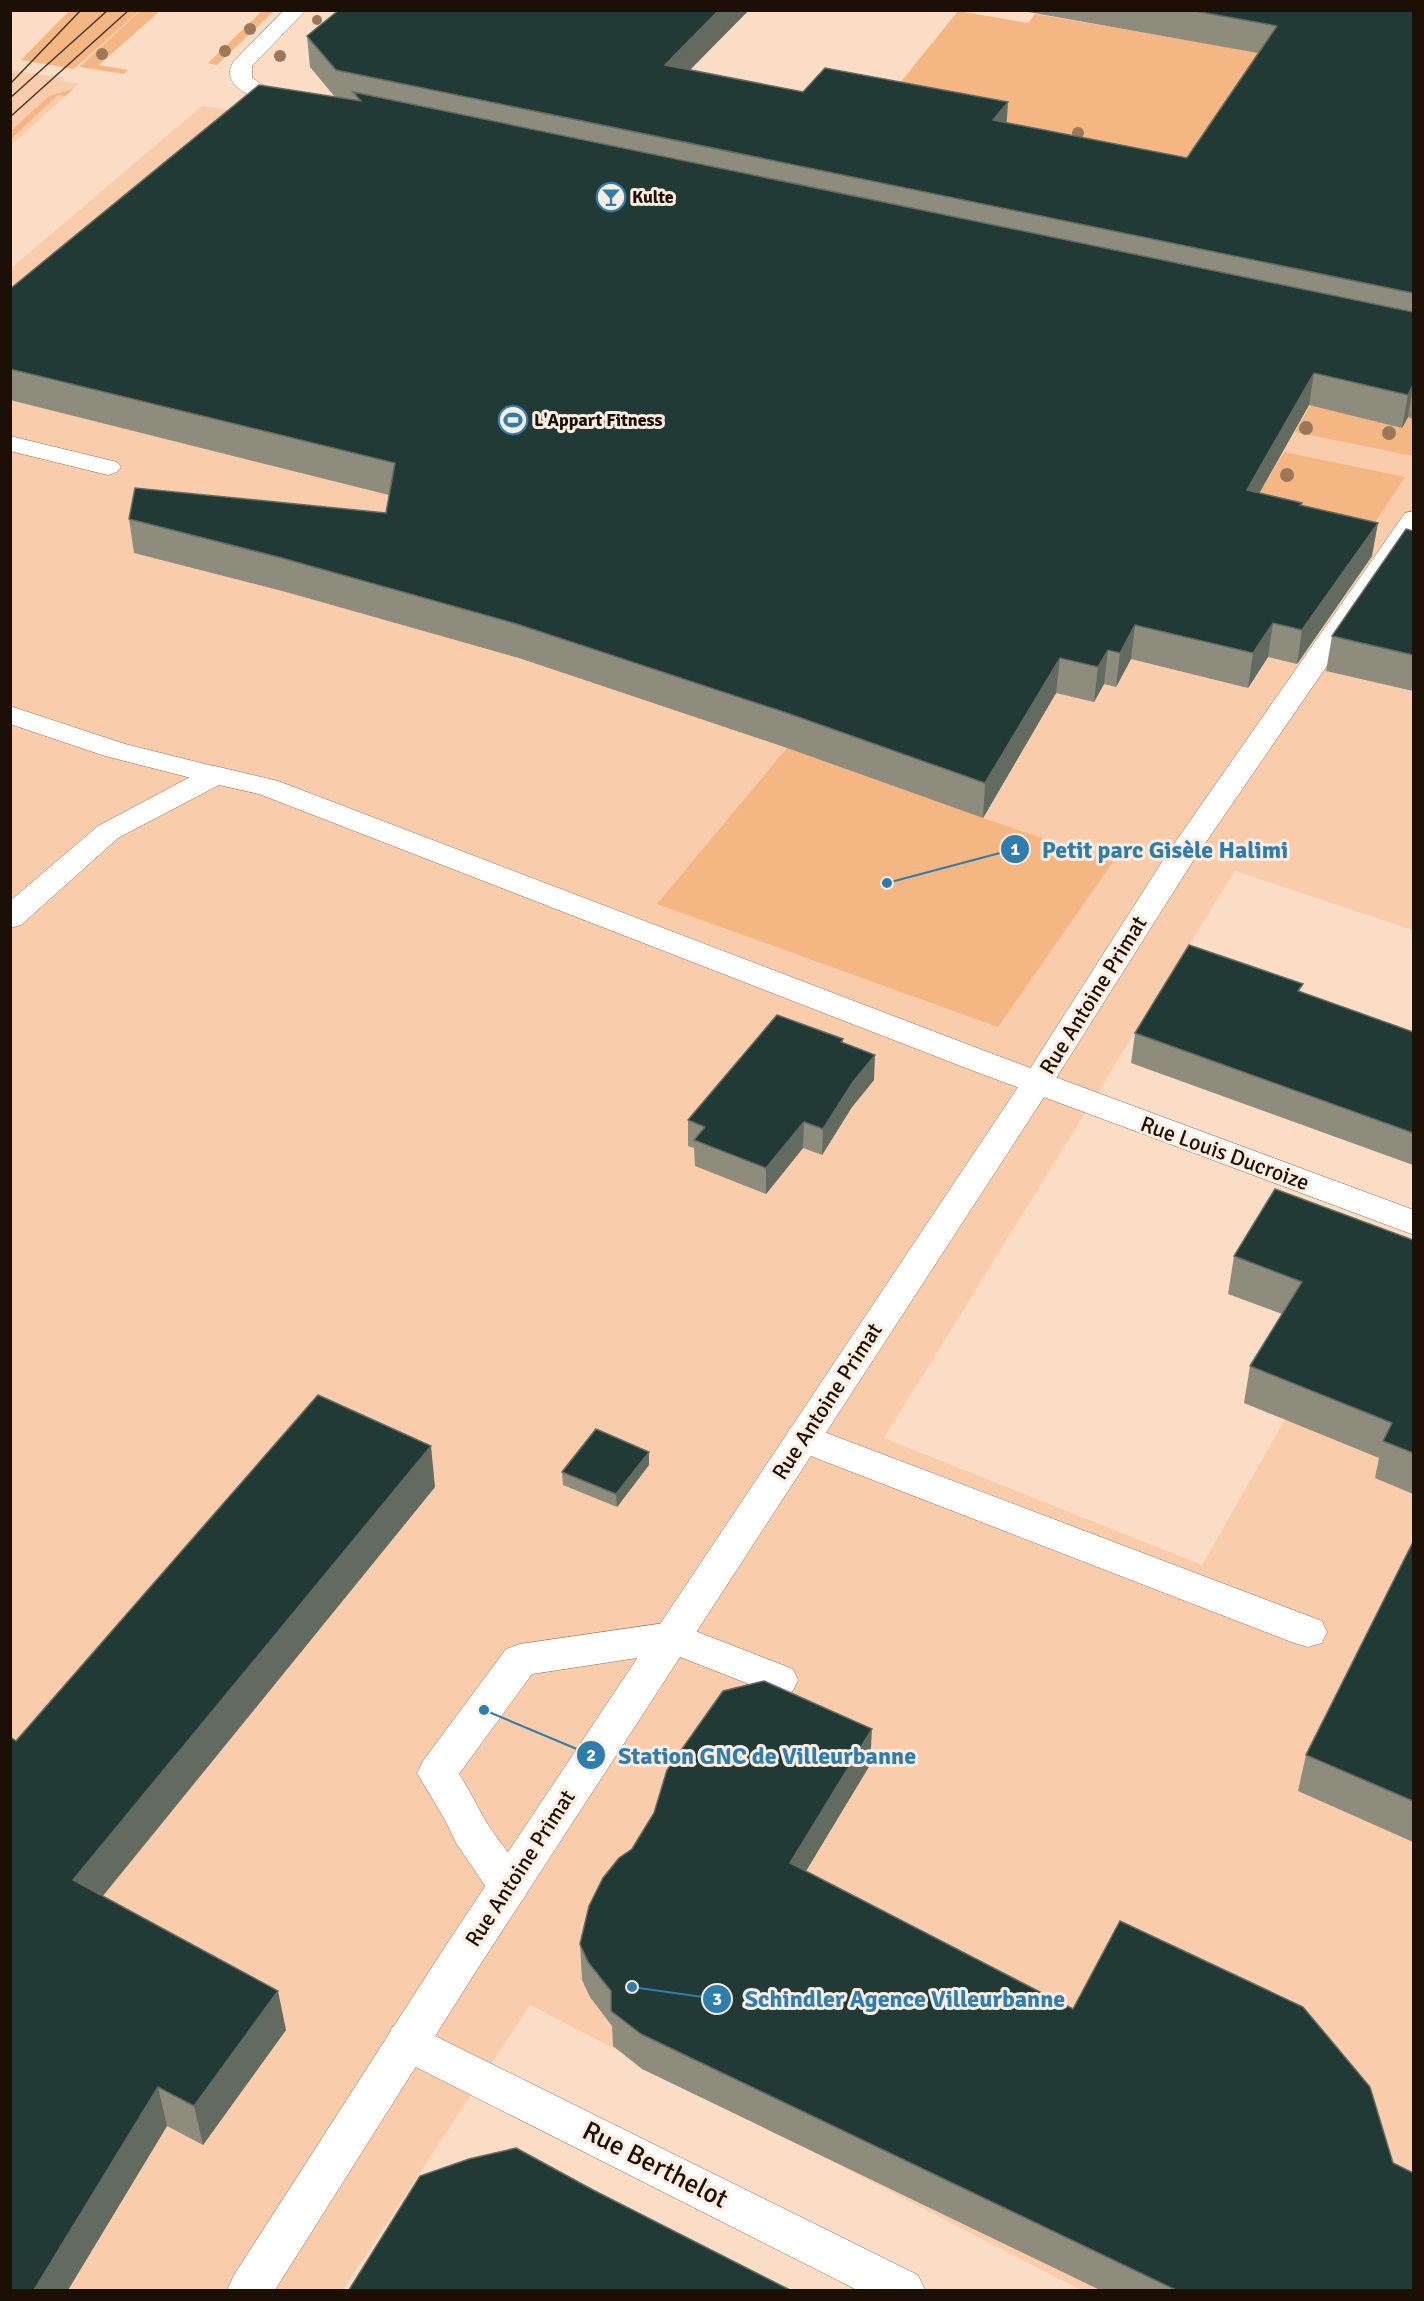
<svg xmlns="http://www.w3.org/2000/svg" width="1424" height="2301" viewBox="0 0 1424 2301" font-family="Signika,sans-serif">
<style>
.built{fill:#f9cdab}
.green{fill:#f4b683}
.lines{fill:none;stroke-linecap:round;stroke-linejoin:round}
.service-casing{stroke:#906e54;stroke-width:1}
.minor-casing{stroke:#906e54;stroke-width:1}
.secondary-casing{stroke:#906e54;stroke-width:1}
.service{fill:#fff;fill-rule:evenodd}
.minor{fill:#fff;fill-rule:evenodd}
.secondary{fill:#fff;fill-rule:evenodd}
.tram{stroke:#453629;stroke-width:1.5}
.tree{fill:#9a7859}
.wall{fill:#8e8c7d}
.shaded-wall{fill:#636b60}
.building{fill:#223a35;stroke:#636b60;stroke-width:1.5}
.labels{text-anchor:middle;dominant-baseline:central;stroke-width:6;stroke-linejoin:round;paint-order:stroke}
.far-poi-label{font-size:18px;font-weight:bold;fill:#1c1006;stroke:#fcede1;text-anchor:start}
.street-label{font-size:22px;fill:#1c1006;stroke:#fcede1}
.near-street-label{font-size:27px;fill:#1c1006;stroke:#fcede1}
.leader{fill:none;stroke:#2d7daf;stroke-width:2}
.callout-dot{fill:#2d7daf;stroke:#fcede1;stroke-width:2}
.mark-label{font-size:18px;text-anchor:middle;font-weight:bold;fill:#fff}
.callout-label{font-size:24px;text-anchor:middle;font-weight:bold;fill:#2d7daf;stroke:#fcede1;stroke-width:6;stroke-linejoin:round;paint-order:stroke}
</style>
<rect width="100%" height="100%" fill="#fbddc5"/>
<path class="built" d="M11,70L64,78L62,81L79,84L11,145Z
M202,106L265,114L1413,353V930L1235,871L884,1438L1202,1565L1288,1414L1413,1464V2290H1081L530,2005L343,2290H11L10,269Z"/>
<path class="green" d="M70,10L139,11L74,69L21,60Z
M141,10L160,11L99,65L128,70L124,74L79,67Z
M262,11H274L217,65L208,63Z
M958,11L1028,23L1035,14L1274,55L1198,168L879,109Z
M73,89L65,96L58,95L11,139V131L49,96Z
M1336,361L1413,381V456L1295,432Z
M1284,452L1405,477L1355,553L1228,547Z
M787,748L983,818L1113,862L998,1027L657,904Z"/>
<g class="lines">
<g class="service-casing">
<path id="service" d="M10,436L117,462L121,467L117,472L108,475L10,451Z
M10,706L125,744L225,769L229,775L225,781L215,784L105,756L10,724Z
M803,1424L1322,1621L1327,1632L1322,1643L1308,1647L1294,1643L790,1448L785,1438L790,1428Z
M672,1622L793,1669L798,1680L793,1691L779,1696L670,1653L532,1674L459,1774C470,1790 477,1807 487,1823C501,1845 518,1863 530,1886L524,1899L509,1904L494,1899L456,1843L445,1820L417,1773L423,1761L506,1649L520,1644Z"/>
</g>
<g class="minor-casing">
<path id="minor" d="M284,10H306L252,66V78L266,87L304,96L307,101L304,106C283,111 212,92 234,61Z
M215,766L278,781L993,1054L1414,1210V1235L971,1070L259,794L219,785L118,838L21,925L10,928V901L98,826L205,769Z
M407,2022L918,2275L925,2290H857L392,2055L386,2041L392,2027Z"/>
</g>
<g class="secondary-casing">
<path id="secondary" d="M1414,511V539L1193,861L1048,1091L480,1965L275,2290H227L234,2275L450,1939L1026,1075L1169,851L1405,513Z"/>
</g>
<use href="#service" class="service"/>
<use href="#minor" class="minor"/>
<use href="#secondary" class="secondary"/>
<path class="tram" d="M10,84L81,10
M10,98L108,10
M10,117L129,10"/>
</g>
<g class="tree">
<circle cx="317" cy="20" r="5"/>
<circle cx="250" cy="29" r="6"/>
<circle cx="225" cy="51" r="6"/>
<circle cx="102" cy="54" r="6"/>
<circle cx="280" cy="56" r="6"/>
<circle cx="1078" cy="133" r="6"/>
<circle cx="1306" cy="428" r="7"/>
<circle cx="1389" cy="433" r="7"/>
<circle cx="1287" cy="475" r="7"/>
</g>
<path class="wall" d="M339,10H749L690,70L803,92L1007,123L1187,158L1258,53L1017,10H1413V419L1408,417L1402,428L1309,405L1259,493L1302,503V506L1372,556L1297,664L1268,657L1248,688L1131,659L1116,687L1104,684L1094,702L1056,693L983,818L787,748L519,658L286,592L134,553L129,519L386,513L389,495L10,400V289L335,97L310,67L307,36Z
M1413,531V691L1326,671L1332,636Z
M1301,992L1413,1032V1165L1131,1063L1135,1033Z
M843,1039V1043L874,1080L852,1107L822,1155L803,1148L766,1194L695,1166L694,1148L688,1146V1120Z
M1413,1240V1494L1375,1478L1379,1458L1244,1403L1250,1366L1282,1314L1228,1294L1234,1256Z
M649,1452V1465L617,1507L563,1485L562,1472Z
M435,1487L103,1896L286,2030L203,2145L167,2126L68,2290H10L16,1741Z
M1413,1542V1842L1298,1791L1306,1755Z
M870,1765L806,1871L1413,2290H1100L642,2069L613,2046L612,2026L590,1997L582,1980L580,1944Z"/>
<path class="shaded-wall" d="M719,10H749L665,95V65Z
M1008,102L1006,133L993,120Z
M1314,373L1309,405L1242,524L1247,490Z
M1413,385L1408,417L1402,428L1408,395Z
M1378,523L1372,556L1297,664L1302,630Z
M1273,623L1268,657L1248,688L1253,653Z
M1135,625L1131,659L1116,687L1120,653Z
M1108,650L1104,684L1094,702L1098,667Z
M1060,658L1056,693L983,818L985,783Z
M875,1055L874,1080L852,1107L822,1155L823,1129L853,1082Z
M804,1122L803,1148L766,1194V1168Z
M431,1446L435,1487L83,1920L73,1880Z
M649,1452V1465L617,1507L616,1494Z
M872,1729L870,1765L789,1899L790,1863Z
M278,1991L286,2030L203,2145L194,2106Z
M158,2087L167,2126L68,2290H34Z"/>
<path class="building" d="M339,10H719L665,65L803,92L825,68L1008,102L993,120L1187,158L1277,26L1189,10H1413V293L336,70L307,36Z
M259,85L361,101L353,92L1413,312V385L1408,395L1314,373L1247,490L1302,503L1300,505L1378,523L1302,630L1273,623L1253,653L1135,625L1120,653L1108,650L1098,667L1060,658L985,783L787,713L517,624L282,558L129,519L135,488L386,513L395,463L10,369V289Z
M1406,529L1413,531V655L1332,636Z
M1189,945L1303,984L1298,991L1413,1032V1133L1135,1033Z
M777,1015L843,1039L841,1042L875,1055L853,1082L823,1129L804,1122L766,1168L694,1140L705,1127L688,1120Z
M1275,1189L1413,1240V1453L1383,1441L1392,1423L1250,1366L1302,1282L1234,1256Z
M318,1395L431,1446L73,1880L278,1991L194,2106L158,2087L34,2290H10V1737L16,1741Z
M596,1429L649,1452L616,1494L562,1472Z
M1413,1542V1801L1306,1755Z
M764,1681L872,1729L790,1863L1073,2009L1120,1921L1303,2007L1370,2087L1393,2163L1413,2173V2290H1176L641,2034L611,2011V1991L588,1962L580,1944L589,1906L603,1878L619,1858L632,1849L654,1813L667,1770L723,1691Z
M516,2148L593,2190L790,2290H349L420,2176L469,2159Z"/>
<defs>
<g id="bar-ring" transform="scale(1.5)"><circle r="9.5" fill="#fcede1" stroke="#2d7daf" stroke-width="1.5"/><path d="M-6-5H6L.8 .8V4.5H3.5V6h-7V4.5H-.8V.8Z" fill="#2d7daf"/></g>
<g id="stadium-ring" transform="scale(1.5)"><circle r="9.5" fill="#fcede1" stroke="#2d7daf" stroke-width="1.5"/><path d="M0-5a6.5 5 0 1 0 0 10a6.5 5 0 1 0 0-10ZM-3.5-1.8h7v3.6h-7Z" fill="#2d7daf"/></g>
</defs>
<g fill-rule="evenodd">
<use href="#bar-ring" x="611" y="197"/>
<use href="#stadium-ring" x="513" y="420"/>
</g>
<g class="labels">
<g class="far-poi-label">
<text x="632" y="197">Kulte</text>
<text x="534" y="420">L'Appart Fitness</text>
</g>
<g class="street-label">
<text transform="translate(1093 995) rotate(-58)">Rue Antoine Primat</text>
<text transform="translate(1225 1153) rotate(20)">Rue Louis Ducroize</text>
<text transform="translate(827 1401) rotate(-57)">Rue Antoine Primat</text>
<text transform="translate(520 1868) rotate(-57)">Rue Antoine Primat</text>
</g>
<g class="near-street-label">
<text transform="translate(655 2165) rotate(27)">Rue Berthelot</text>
</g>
</g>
<path class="leader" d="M887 883L1015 849M484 1710L591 1755M632 1987L717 1999"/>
<g class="callout-dot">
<circle cx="887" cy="883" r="6"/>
<circle cx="484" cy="1710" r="6"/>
<circle cx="632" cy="1987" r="6"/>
<circle cx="1015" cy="849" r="15"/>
<circle cx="591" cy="1755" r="15"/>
<circle cx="717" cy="1999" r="15"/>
</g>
<g class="mark-label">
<text x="1015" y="855">1</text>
<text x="591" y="1761">2</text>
<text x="717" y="2005">3</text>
</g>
<g class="callout-label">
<text x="1165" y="858">Petit parc Gisèle Halimi</text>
<text x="767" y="1764">Station GNC de Villeurbanne</text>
<text x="905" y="2007">Schindler Agence Villeurbanne</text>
</g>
<rect width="1424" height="2301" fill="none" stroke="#1c1006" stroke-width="24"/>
</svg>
